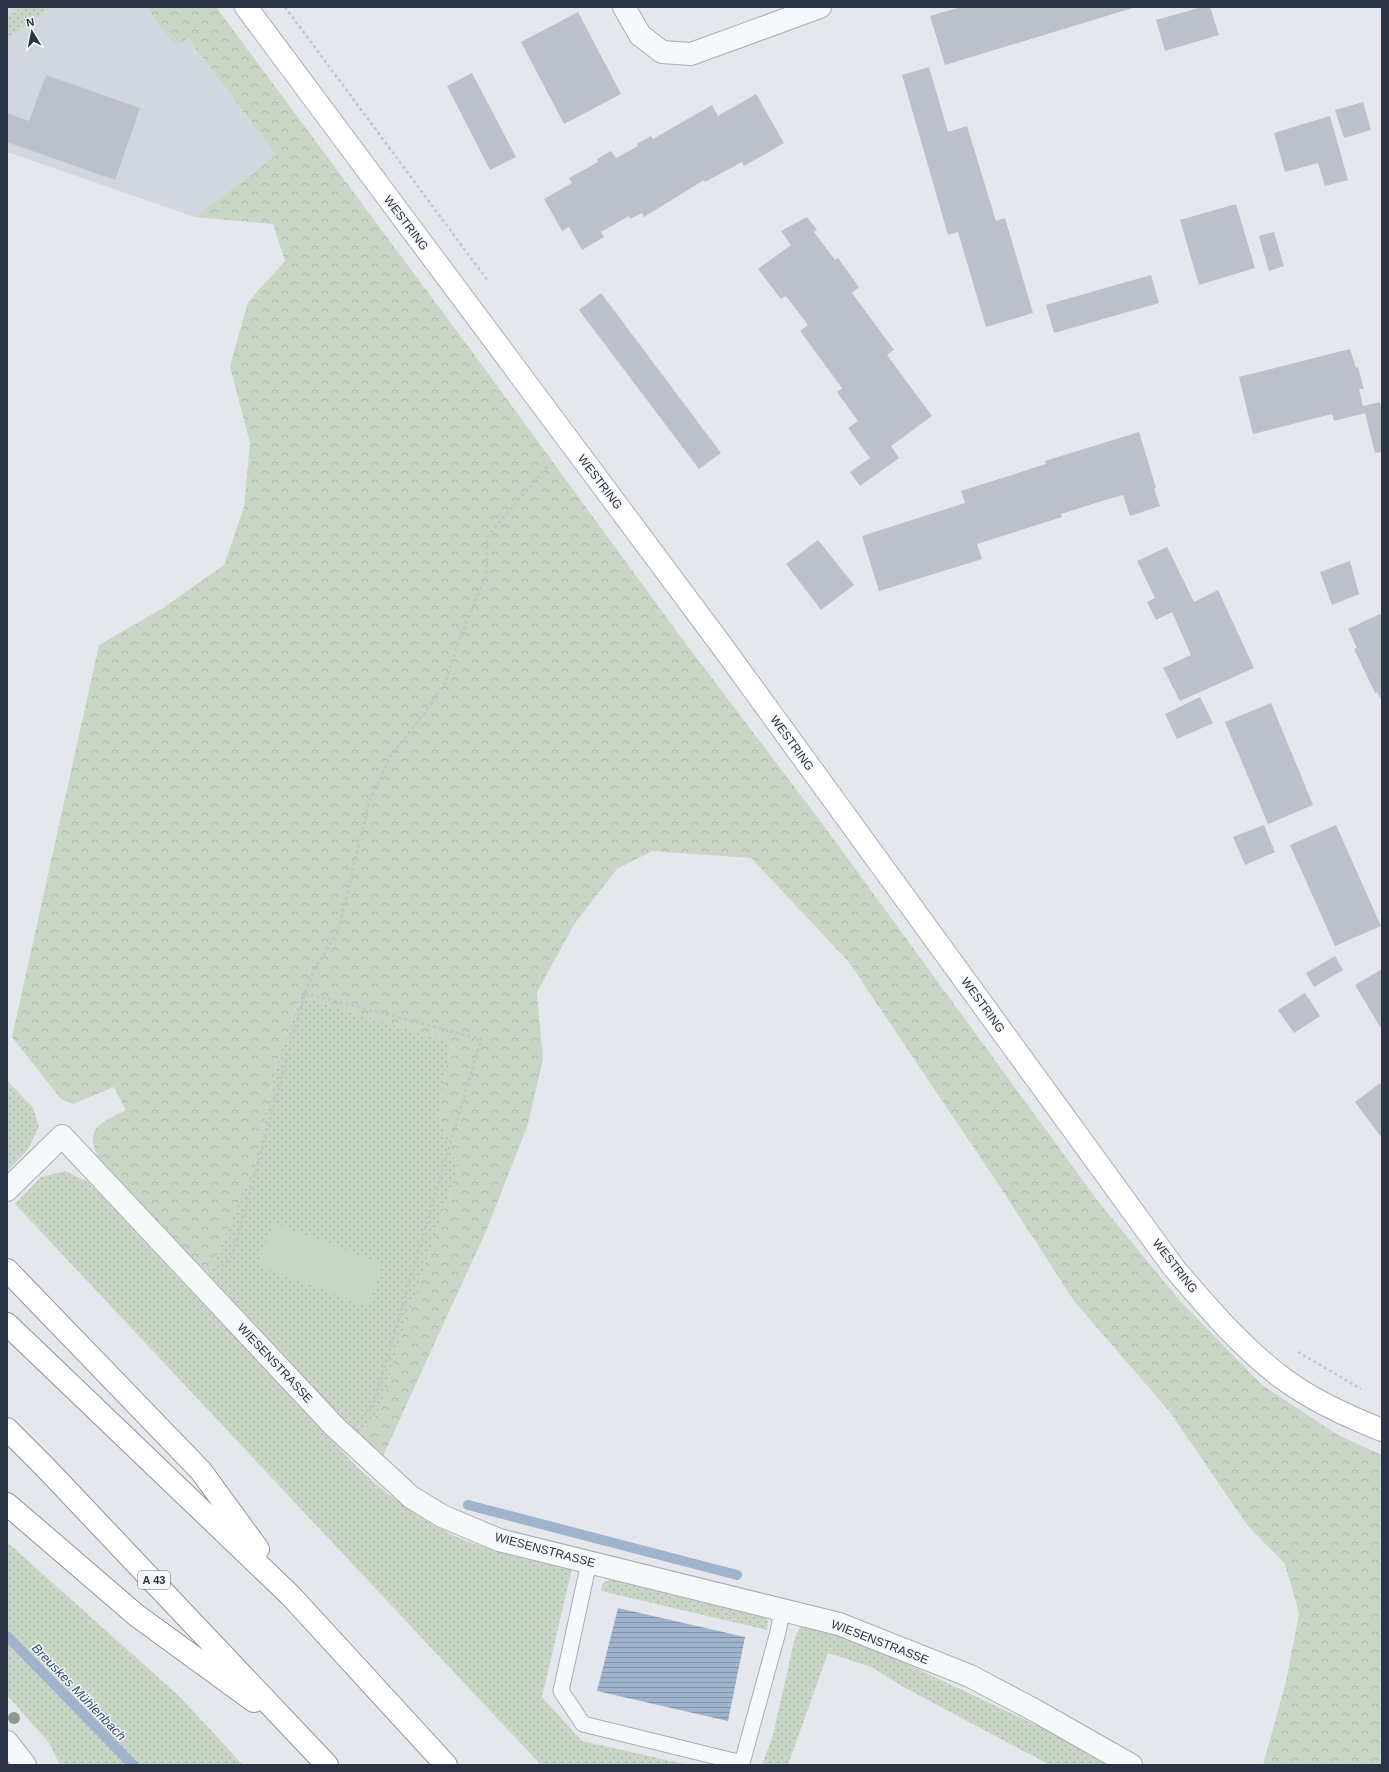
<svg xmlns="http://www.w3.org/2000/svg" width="1389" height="1772" viewBox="0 0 1389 1772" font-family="Helvetica,sans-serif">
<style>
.built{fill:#d2d6de}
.green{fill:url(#green-dots)}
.forest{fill:url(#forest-crowns)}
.pitch{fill:#c9d6c5}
.water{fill:url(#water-rules)}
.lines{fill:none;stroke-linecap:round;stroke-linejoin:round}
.stream{stroke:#9fb4cc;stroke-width:10}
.building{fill:#bbc0ca}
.service-casing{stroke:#a9aeb7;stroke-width:17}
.minor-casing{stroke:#a9aeb7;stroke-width:24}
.secondary-casing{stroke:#a9aeb7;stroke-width:24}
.motorway-casing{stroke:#8b94a3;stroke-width:24}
.path{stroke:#c2c5cb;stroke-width:2.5;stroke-dasharray:3 3;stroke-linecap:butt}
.service{stroke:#f7f8fa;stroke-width:15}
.minor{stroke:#f7f8fa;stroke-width:22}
.secondary{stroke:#fff;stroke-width:22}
.motorway{stroke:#fff;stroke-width:22}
.tree{fill:#899d89}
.labels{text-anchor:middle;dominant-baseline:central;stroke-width:3;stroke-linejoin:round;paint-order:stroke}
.shield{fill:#f4f6f9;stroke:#676e7b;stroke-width:1}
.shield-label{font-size:11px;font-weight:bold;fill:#2b3445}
.street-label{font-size:12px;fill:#2b3445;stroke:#f4f6f9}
.water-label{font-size:13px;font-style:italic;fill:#34527a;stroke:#f4f6f9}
</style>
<defs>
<pattern id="green-dots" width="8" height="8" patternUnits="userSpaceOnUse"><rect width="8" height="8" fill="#c9d6c5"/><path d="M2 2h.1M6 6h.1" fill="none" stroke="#adb8ab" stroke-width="1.8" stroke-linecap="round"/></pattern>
<pattern id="forest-crowns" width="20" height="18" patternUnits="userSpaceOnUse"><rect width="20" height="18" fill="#c9d6c5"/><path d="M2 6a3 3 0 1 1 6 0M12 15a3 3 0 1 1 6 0" fill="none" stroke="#adb8ab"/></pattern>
<pattern id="water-rules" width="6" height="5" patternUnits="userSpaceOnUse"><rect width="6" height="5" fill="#9fb4cc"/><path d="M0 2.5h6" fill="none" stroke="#8293a7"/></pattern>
</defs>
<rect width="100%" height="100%" fill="#e4e7ec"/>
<path class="built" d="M7,7H146L176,46L188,38L276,155L195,217L7,152Z"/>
<path class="green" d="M21,7H51L7,39V17Z
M300,996L451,1043L438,1116L458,1168L399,1342L381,1409L359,1437L209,1275L256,1159L276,1067Z
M7,1080L33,1108L39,1127L28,1149L7,1172Z
M65,1171L88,1182L358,1468C393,1500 432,1530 478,1545C508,1555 541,1561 572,1569L542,1697L582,1741L689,1765H541L15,1204L41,1177Z
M7,1542L179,1696L243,1765H60L49,1743L7,1695Z
M612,1578L765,1617L768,1621L767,1630L601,1591L603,1583Z
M802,1624L863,1643L1078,1745L1114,1765H1050L907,1689L871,1667L828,1653L788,1765H762L773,1735L795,1637Z"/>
<path class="forest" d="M146,7H216L479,361L680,636L824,826L1097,1200L1181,1302L1262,1385L1338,1435L1382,1455V1765H1263L1286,1682L1299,1613L1285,1564L1248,1526L1169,1411L1074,1301L997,1182L848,961L751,858L652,851L617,869L575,923L537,992L543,1059L528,1124L487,1229L382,1458L359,1437L381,1409L399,1342L458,1168L438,1116L451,1043L300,996L276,1067L256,1159L209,1275L98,1157C83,1127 103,1122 126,1110L114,1087L73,1104L61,1099L12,1037L99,645L163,608L224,565L244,507L250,443L230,366L248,302L285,261L273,224L195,217L276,155L188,38L176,47Z"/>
<path class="pitch" d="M274,1223L383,1264L367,1306L257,1265Z"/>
<path class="water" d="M618,1608L745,1637L728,1721L597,1691Z"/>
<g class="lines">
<path class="stream" d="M468,1505L737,1575
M7,1636L133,1765"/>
</g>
<path class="building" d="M961,7H1136L945,65L930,16Z
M1202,7H1210L1219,35L1165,51L1156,20Z
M578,12L621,94L564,124L521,42Z
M929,67L948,132L967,126L996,221L1005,218L1033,313L986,327L958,232L948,235L902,75Z
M472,73L516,157L490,170L447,86Z
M46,75L140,108L115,180L7,142V113L29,121Z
M756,94L784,143L744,166L742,162L705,182L704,180L644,217L642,213L630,219L629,216L601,232L604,237L582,250L569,227L562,231L544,199L572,183L569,178L598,162L597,159L611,151L616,158L638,146L637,144L651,136L653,139L712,105L718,116Z
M1363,102L1371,130L1344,138L1335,110Z
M1330,116L1348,180L1325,186L1318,163L1285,172L1274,133Z
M1236,204L1255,268L1199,285L1180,220Z
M807,217L817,230L814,232L835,260L838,258L859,287L852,293L894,350L887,355L932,416L891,446L899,458L860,486L850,472L870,458L848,428L858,421L837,392L842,388L800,331L808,325L786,296L781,299L758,269L791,245L781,231Z
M1274,232L1284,266L1269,271L1259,236Z
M1151,275L1159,303L1054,333L1046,305Z
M601,293L721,453L699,469L579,310Z
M1350,349L1356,368L1358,367L1364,389H1359L1363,406L1380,402L1382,411V452L1375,453L1365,413L1334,421L1332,414L1253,434L1239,377Z
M1139,432L1156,488H1154L1160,506L1130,516L1123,495L1105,500L1061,514L1062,517L977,544L982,559L879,591L862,536L965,503L961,491L1046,464L1045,461Z
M818,540L854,585L821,610L786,564Z
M1167,547L1194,602L1218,590L1254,668L1180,701L1163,668L1191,655L1172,612L1156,620L1147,602L1155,598L1137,561Z
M1350,561L1359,594L1332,605L1320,572Z
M1382,613V701L1377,692L1375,693L1354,649L1357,648L1348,629Z
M1200,697L1213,723L1177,739L1165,714Z
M1271,703L1313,805L1268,824L1225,722Z
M1264,825L1275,852L1245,865L1233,837Z
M1336,825L1381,926L1335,946L1290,845Z
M1335,956L1343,970L1314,987L1306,973Z
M1382,969V1030L1355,985Z
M1305,993L1320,1016L1294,1033L1278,1010Z
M1380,1083L1382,1086V1138L1355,1102Z"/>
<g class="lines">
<g class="service-casing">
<path id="service" d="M589,1562L561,1691L583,1724L742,1763L778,1632L782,1610"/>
</g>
<g class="minor-casing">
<path id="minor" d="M624,7L640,35L662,52L691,54L820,7
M7,1190L62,1136L335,1427L411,1497L442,1516L499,1540L839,1624L970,1676L1036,1711L1131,1765
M7,1742L25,1765"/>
</g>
<g class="secondary-casing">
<path id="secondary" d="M246,7L719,642L1174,1268C1208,1308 1243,1349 1285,1380C1314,1401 1349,1417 1382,1430"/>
</g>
<g class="motorway-casing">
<path id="motorway" d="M7,1270L201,1471L258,1549
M7,1324L291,1596L446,1765
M7,1429L45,1467L327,1765
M7,1504L136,1615L254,1701"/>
</g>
<path class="path" d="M285,7L488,281
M305,993L481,1039L374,1402L364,1415
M222,1266L232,1257L305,993L314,970L338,932L369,802L392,754L424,714L446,681L458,642L486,576L487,537L550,463
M1298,1352L1361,1389"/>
<use href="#service" class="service"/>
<use href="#minor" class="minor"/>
<use href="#secondary" class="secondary"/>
<use href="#motorway" class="motorway"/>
</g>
<circle class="tree" cx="14" cy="1718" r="6"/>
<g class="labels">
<rect class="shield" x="138" y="1571" width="32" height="18" rx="3"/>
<g class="shield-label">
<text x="154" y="1580">A 43</text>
</g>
<g class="street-label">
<text transform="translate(406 223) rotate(53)">WESTRING</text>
<text transform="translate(600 482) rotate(53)">WESTRING</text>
<text transform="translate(792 743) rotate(54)">WESTRING</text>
<text transform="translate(983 1005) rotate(54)">WESTRING</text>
<text transform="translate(1175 1266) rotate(52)">WESTRING</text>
<text transform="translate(275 1363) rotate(47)">WIESENSTRASSE</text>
<text transform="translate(545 1550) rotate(15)">WIESENSTRASSE</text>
<text transform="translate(880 1642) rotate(21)">WIESENSTRASSE</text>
</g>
<g class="water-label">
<text transform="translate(79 1692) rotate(46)">Breuskes Mühlenbach</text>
</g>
</g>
<rect width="1389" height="1772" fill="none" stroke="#2b3445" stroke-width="16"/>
<g transform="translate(32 32) rotate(350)" stroke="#f4f6f9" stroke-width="3" paint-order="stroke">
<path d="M0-3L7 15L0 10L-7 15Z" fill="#2b3445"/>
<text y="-6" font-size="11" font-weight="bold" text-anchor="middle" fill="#2b3445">N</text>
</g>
</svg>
